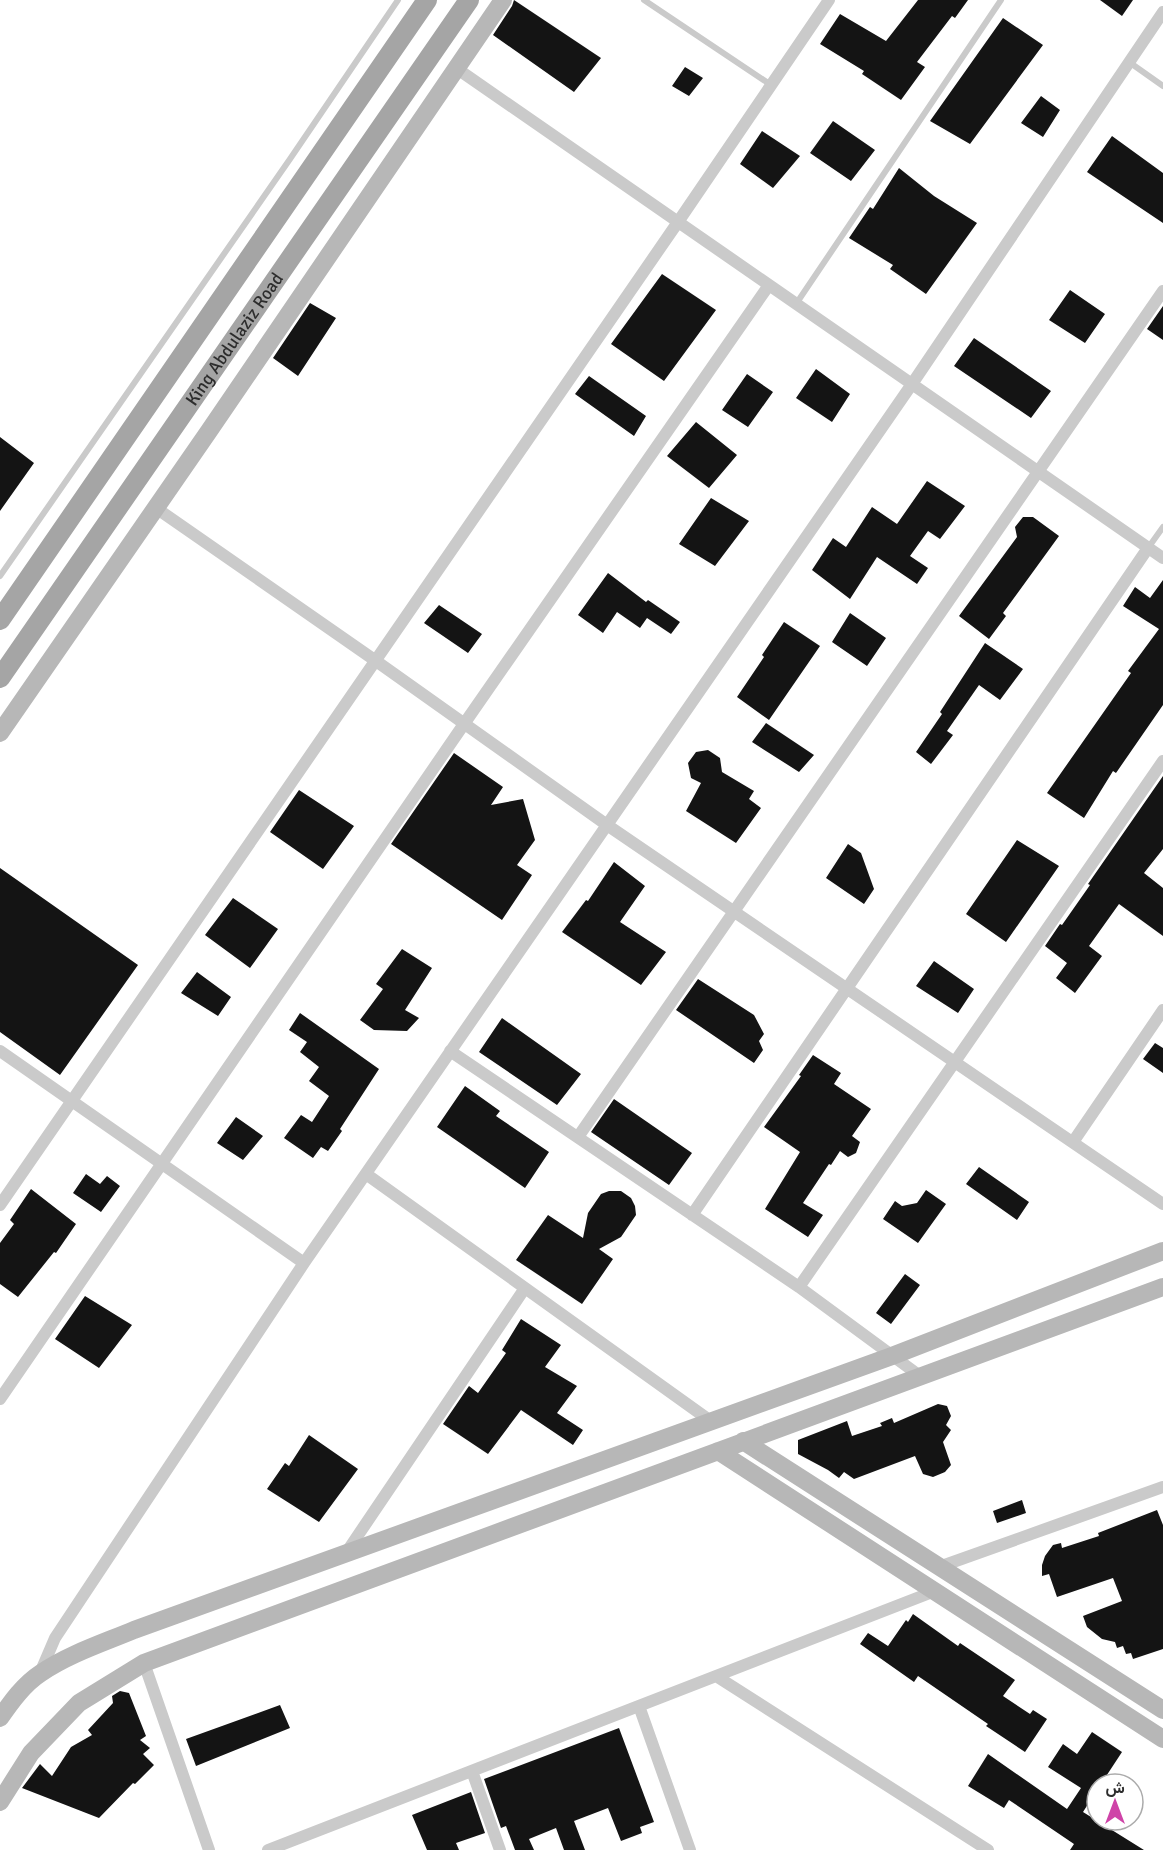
<svg xmlns="http://www.w3.org/2000/svg" width="1163" height="1850" viewBox="0 0 1163 1850" font-family="Signika,Vazirmatn,sans-serif">
<style>
.building{fill:#141414}
.lines{fill:none;stroke-linecap:round;stroke-linejoin:round}
.lane{stroke:#cacaca;stroke-width:6}
.street{stroke:#cacaca;stroke-width:12}
.secondary{stroke:#b7b7b7;stroke-width:18}
.primary{stroke:#a5a5a5;stroke-width:20}
.labels{text-anchor:middle;dominant-baseline:central;stroke-width:6;stroke-linejoin:round;paint-order:stroke}
.street-label{font-size:18px;fill:#2d2d2d;stroke:#fff}
</style>
<rect width="100%" height="100%" fill="#fff"/>
<path class="building" d="M514,0L601,58L574,92L493,35L512,6Z
M918,0H968L955,18L952,16L917,62L925,67L901,100L862,74L864,71L820,44L840,14L886,41Z
M1100,0H1133L1122,16Z
M1003,18L1043,45L970,144L930,121Z
M685,67L703,78L689,96L672,86Z
M1041,96L1060,110L1043,137L1021,123Z
M833,121L875,150L851,181L810,153Z
M762,131L800,156L773,188L740,164Z
M1112,136L1163,173V223L1087,172Z
M899,168L934,196L977,223L926,294L890,269L893,265L849,238L870,207L873,209Z
M662,274L716,310L664,381L611,344Z
M1070,290L1105,314L1085,343L1049,320Z
M310,303L336,318L298,376L273,358Z
M1163,306V340L1147,329Z
M974,338L1051,391L1031,418L954,366Z
M816,369L850,394L832,422L796,398Z
M747,374L773,392L748,427L722,410Z
M589,376L646,416L634,436L575,394Z
M696,422L737,455L709,488L667,456Z
M0,437L34,463L0,511Z
M927,481L965,506L940,539L928,531L910,556L928,568L917,584L877,557L850,599L812,570L833,538L846,547L872,507L897,524Z
M711,498L749,521L715,566L679,544Z
M1023,517H1033L1059,536L1003,613L1006,616L989,639L959,616L1017,537L1015,527Z
M608,573L646,602L648,600L680,622L671,634L647,618L640,628L617,612L603,633L578,615Z
M1163,580V705L1116,773L1113,771L1084,818L1047,793L1131,673L1128,671L1159,629L1123,606L1135,587L1150,598Z
M439,605L482,634L468,653L424,623Z
M850,613L886,638L867,666L832,642Z
M784,622L820,646L769,720L737,697L764,657L762,655Z
M985,643L1023,669L1000,700L979,685L947,731L953,735L931,764L916,752L942,714L940,712Z
M766,723L814,755L799,772L752,742Z
M708,750L720,758L722,772L754,791L749,799L761,808L736,843L686,811L701,783L691,778L688,763L696,752Z
M454,753L503,787L491,805L523,799L535,840L517,865L532,875L502,920L391,844Z
M1163,776V849L1144,873L1163,888V936L1119,904L1089,946L1102,956L1075,993L1056,978L1067,963L1045,946L1060,924L1062,925L1090,885L1088,884Z
M299,790L354,826L323,869L270,832Z
M1017,840L1059,866L1006,942L966,914Z
M848,844L861,853L874,889L864,904L826,878Z
M614,862L645,886L620,922L666,952L641,985L562,932L586,900L588,901Z
M0,868L138,965L60,1075L0,1032Z
M233,898L278,929L250,968L205,935Z
M402,949L432,968L405,1010L419,1018L407,1031L374,1030L360,1020L383,989L376,984Z
M934,961L974,989L958,1013L916,986Z
M197,972L231,997L218,1016L181,993Z
M698,979L754,1015L764,1034L759,1041L763,1050L754,1063L676,1010Z
M300,1013L379,1069L340,1129L342,1131L328,1151L321,1147L313,1158L284,1138L301,1115L312,1122L329,1096L309,1081L319,1067L300,1052L307,1042L289,1030Z
M502,1018L581,1074L557,1105L479,1052Z
M1155,1043L1163,1048V1073L1143,1059Z
M813,1055L841,1073L834,1084L871,1109L852,1136L860,1142L856,1153L848,1157L840,1151L831,1165L829,1164L803,1203L823,1215L808,1237L765,1209L800,1152L764,1127L801,1076L799,1075Z
M465,1086L500,1111L496,1116L549,1152L525,1188L437,1127Z
M614,1099L692,1153L669,1185L591,1132Z
M236,1117L263,1136L243,1160L217,1143Z
M979,1167L1029,1202L1017,1220L966,1184Z
M86,1174L100,1184L107,1176L120,1186L101,1212L73,1193Z
M31,1189L76,1224L56,1253L54,1252L18,1297L0,1284V1243L14,1224L10,1220Z
M926,1190L946,1204L918,1243L883,1219L895,1201L902,1206L917,1203Z
M609,1191H621L631,1198L635,1206L636,1215L621,1237L599,1249L613,1259L582,1304L516,1260L548,1215L583,1238L588,1213L601,1194Z
M905,1274L920,1285L891,1324L876,1313Z
M85,1296L132,1325L99,1368L55,1339Z
M521,1319L561,1345L545,1367L577,1386L557,1413L583,1430L573,1445L521,1410L488,1454L443,1424L469,1386L478,1393L506,1353L502,1350Z
M938,1404L947,1406L951,1416L946,1425L951,1430L943,1442L951,1465L945,1472L933,1477L923,1474L915,1456L854,1479L844,1472L839,1478L828,1470L798,1454V1440L847,1421L852,1436L882,1426L880,1423L892,1418L894,1423Z
M309,1435L358,1469L319,1522L267,1489L285,1463L289,1466Z
M1022,1500L1026,1513L997,1523L993,1511Z
M1157,1510L1163,1525V1649L1133,1659L1131,1653L1126,1654L1123,1646L1117,1648L1115,1642L1102,1639L1087,1627L1083,1616L1122,1601L1113,1578L1057,1597L1049,1574L1042,1576V1565L1045,1556L1053,1545L1061,1543L1062,1548L1099,1536L1098,1533Z
M913,1614L958,1646L960,1643L1015,1680L1003,1696L1030,1714L1033,1710L1047,1719L1025,1752L986,1726L988,1724L918,1676L914,1682L860,1644L868,1633L888,1646L906,1620L908,1622Z
M120,1691L129,1693L146,1736L140,1740L150,1748L143,1754L154,1765L135,1784L133,1783L99,1818L22,1788L40,1764L52,1776L71,1747L92,1735L88,1730L113,1703L112,1696Z
M280,1705L290,1728L196,1766L186,1739Z
M619,1728L654,1822L640,1827L642,1833L621,1841L608,1808L574,1821L585,1850H564L556,1828L529,1839L534,1850H515L506,1826L501,1828L484,1779Z
M1092,1732L1122,1752L1101,1784H1097V1790L1083,1812L1144,1850H1070L1074,1844L1009,1800L1004,1808L968,1786L988,1754L1067,1809L1081,1788L1048,1767L1063,1744L1077,1754Z
M471,1792L485,1833L456,1843L459,1850H427L412,1815Z"/>
<g class="lines">
<path class="lane" d="M644,0L771,85
M1129,62L1163,86
M796,304L1001,0
M1148,548L1163,527
M0,576L290,159L398,0"/>
<path class="street" d="M456,68L1163,558
M156,508L376,661L607,825L1163,1204
M0,1051L304,1263
M450,1051L799,1287L920,1376
M578,1137L1163,291
M1073,1142L1163,1010
M366,1174L712,1422
M0,1205L678,222L829,0
M692,1215L1148,548
M799,1287L1163,761
M0,1399L464,724L769,285
M346,1553L525,1288
M939,1567L1163,1487
M144,1663L209,1850
M40,1673L55,1638L304,1263L912,384L1163,12
M716,1676L988,1850
M639,1706L690,1850
M472,1771L500,1850
M268,1850L935,1591"/>
<path class="secondary" d="M0,733L209,431L503,0
M743,1441L1163,1710
M718,1451L1163,1739
M0,1718C11,1702 24,1684 41,1673C69,1654 103,1643 134,1630L892,1356L1163,1251
M0,1802L31,1753L79,1703L144,1663L1163,1287"/>
<g class="primary">
<path d="M0,620L427,0"/>
<path id="s1" d="M0,678L469,0"/>
</g>
</g>
<g class="labels">
<g class="street-label">
<text stroke="none"><textPath href="#s1" startOffset="412">King Abdulaziz Road</textPath></text>
</g>
</g>
<g transform="translate(1115 1802)"><circle r="28" fill="#ffffff" stroke="#ababab" stroke-width="1.5"/>
<path d="M0-4.5L10 22L0 15L-10 22Z" fill="#cf43a8"/>
<text y="-9" font-size="16" font-weight="bold" text-anchor="middle" fill="#2d2d2d">ش</text>
</g>
</svg>
